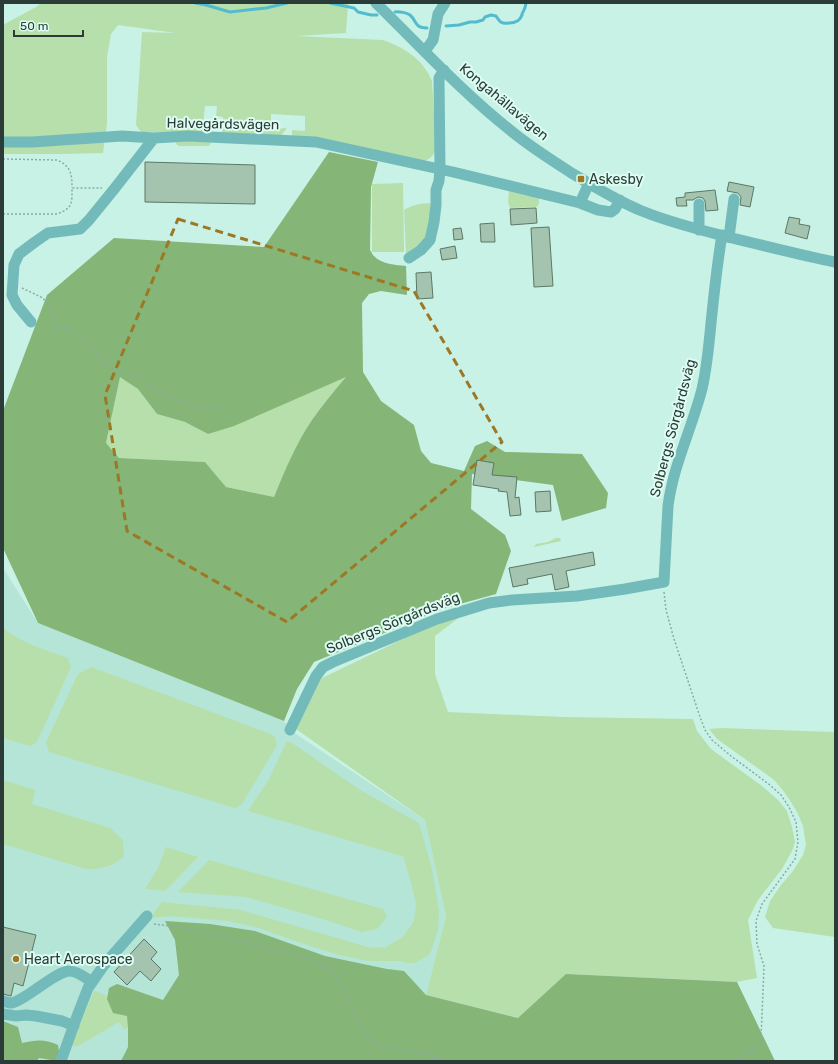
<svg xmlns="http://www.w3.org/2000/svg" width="838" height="1064" viewBox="0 0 838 1064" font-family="Rubik,sans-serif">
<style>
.built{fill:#b4e5d7}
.green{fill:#b7dfab}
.forest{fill:#85b577;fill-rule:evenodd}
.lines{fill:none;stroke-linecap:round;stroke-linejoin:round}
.stream{stroke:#52bbd0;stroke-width:3}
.building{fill:#a4c4b0;stroke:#5a7865}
.path{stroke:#8caba2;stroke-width:1.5;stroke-dasharray:2 2;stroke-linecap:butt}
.minor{stroke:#73bbba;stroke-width:11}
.marked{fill:none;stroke:#9d7724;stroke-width:3;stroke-dasharray:8 5;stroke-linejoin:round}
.poi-dot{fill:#9d7724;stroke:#ddfdf3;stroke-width:1.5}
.labels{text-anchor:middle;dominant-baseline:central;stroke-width:4;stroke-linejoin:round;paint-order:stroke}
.street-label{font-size:14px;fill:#2b3b37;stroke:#ddfdf3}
.poi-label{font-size:14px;fill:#2b3b37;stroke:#ddfdf3;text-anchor:start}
</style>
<rect width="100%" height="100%" fill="#c9f2e6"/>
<path class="built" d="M3,568L38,623L284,721L290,730L425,820L446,916L426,995L518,1018L566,974L737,982L775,1061H3Z"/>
<path class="green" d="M41,3H348L346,33L296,36L383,40C405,48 423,59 432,81L436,148C434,156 429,160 421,162L292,136V130L305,131V116L271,114V129L287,128L280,137L222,133L223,117L216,116L217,106H205L203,125L210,126V133L141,132L136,125L142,32L175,33L118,25L111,34L107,57V123L103,153L59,154H3V25L36,7Z
M175,141L211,142L210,145L208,146H179L176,144Z
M403,183L404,252H372V184Z
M509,191L539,198V203L537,207L510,208L508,202Z
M428,203L432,204L425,241L406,254L404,210C412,205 419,204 428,203Z
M120,376L138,389L157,414L185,422L208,434L347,376C334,391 321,405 311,422C296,446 285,471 274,497L226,487L205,462L119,458L106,443Z
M556,538H560L561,541L534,547L536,544L548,542Z
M461,616L435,636V674L448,712L564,717L693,719L697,731L711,749L762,786L778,800L787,811L792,827L795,842L792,851L782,869L758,900L748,920L757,978L737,982L566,974L519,1018L426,995L446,916L425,820L296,729L320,679L432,625Z
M3,628C22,643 45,650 68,658L71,667L37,742L30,746L3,738Z
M91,667L271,734L275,737L277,745L242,804L235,808L49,752L46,742L78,674Z
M722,728L835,732V937L773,928L765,917L770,901L781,885L793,871L803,855L806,845L803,826L798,814L791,802L782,789L773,779L717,739L709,729Z
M287,741L292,743L360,790L419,823L432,869L439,911L438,930L430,954L415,963H407L400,961H368L339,955L289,939L259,928L228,921L170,916L150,918L162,902L241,910L371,948L386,947L403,937L414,921L416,904L411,883L404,858L402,856L248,811L268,781Z
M3,780L35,790L32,804L110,828L123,840L124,857C110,867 104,869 86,869L3,844Z
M166,847L198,857L165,891L145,889L158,868Z
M209,860L383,909L387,917L377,929L362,932L319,918L246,897L178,892Z
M94,991H95L107,996V999L127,1016L128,1028L124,1029L119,1022L78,1046H73L72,1043Z"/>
<path class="forest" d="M329,152L378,162L371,187L370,250C371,251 373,256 374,256C381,264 396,265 406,266L407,295L381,291L369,294L362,303L363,372L381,401L414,425L421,451L431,463L464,471L475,446L487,441L505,452L582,454L608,493L606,508L562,521L553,485L472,474L471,509L505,535L511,551L496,594L442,609L314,662L297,689L284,721L38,623L3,548V436L4,408L47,295L114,238L264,247ZM120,377L138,389L157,414L185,422L208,434L234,426L346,377C334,391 322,405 312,420C296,444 285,470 274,497L226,487L205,462L119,458L106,443Z
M165,921L210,924L255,931L325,956L387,969L404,971L426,995L518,1018L566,974L737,982L775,1061H187L185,1060L173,1061H121L128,1047V1028L127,1016L113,1013L107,999L109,988L117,984L163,1000L179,975L175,940Z
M3,1021L18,1027L22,1043C37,1040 43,1039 58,1045L59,1051L57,1061L39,1058L37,1061H3Z"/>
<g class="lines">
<path class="stream" d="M195,3L206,5L230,12L266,8L287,3
M330,3L354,8L358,12L371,15H377
M395,12C399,11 407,13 410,15C417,21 414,28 427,28
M446,26L459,25L470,22H476L483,20L485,17L491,15L496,16C500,22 501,24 509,23C515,23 520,21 522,15C522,14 522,13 523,12C525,8 525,9 526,3"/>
</g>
<path class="building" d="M145,162L255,165V204L145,202Z
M729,182L754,187L750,207L740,205L741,197L738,193L727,191Z
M715,190L718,210L706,211L705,201L703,198L699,197L696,198L693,200H686L687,206H677L676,198L685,197V193Z
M536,208L537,223L511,225L510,209Z
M789,217L800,219L799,224L810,226L807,239L785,233Z
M494,223L495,242H481L480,224Z
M549,227L553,286L534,287L531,228Z
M461,228L463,239L454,240L453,229Z
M455,246L457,258L442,260L440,249Z
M431,272L433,298L417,299L416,273Z
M477,460L494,463L492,475L517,477L515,498L519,497L521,515L510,516L507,492L498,491L499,489L473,485Z
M550,491L551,511L536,512L535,492Z
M593,552L595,565L566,571L569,587L555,590L552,574L527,579L528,584L513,587L509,568Z
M3,927L36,935L23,986L14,983L11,996L3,994Z
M144,939L157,952L151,959L161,969L151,981L140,971L127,985L114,972Z"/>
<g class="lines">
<path class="path" d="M3,159L57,160C71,166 72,174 72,188
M3,214H57C73,208 72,203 72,188H102
M22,288L43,298L50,308L56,328L69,329L91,345L97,352L105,365L140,378L150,385L176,400L195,406L230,408
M664,592L666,610L674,639L700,717L705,730L712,740L731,756L770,785L781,795L789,807L796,822L798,842L795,859L762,904L756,921L757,944L764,966L761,1039L756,1048L735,1061
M154,924L188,928L303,957C314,961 326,965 335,974C351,992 357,1033 377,1044C390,1050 403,1050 416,1052C427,1054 438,1058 449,1061"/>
<path class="minor" d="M376,3C420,46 462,92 510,130C529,146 550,159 570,172C593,186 617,201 642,211C671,223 701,230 732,238C766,246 800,255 835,262
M425,51L433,40L438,14L445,3
M3,142H32L122,136L154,138L188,136L316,142L453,172L580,203
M589,183L580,203L598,210L611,212L615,209L620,200
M699,204V230
M729,237L734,199
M409,258L421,250L430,240L434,222L436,205V190L439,181L440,169L439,78L444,70
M31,322L17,305L12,295L14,265L19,254L35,242L48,233L80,229L89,220L115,188L154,138
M290,730L316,676L323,667L333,662L437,619L489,603L512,600L577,596L625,589L664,582L668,506C673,466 692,428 702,389C707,367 709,345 711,323C714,294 717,264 722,235
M3,1001C6,1002 9,1003 12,1003C28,999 55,971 70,971C77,971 86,978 92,982
M3,1014L16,1016L26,1015L36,1016L62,1021L74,1026
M61,1061L76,1019L88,988L104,965L147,916"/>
</g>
<path class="marked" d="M178,219L414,291L502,442L287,622L127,531L105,395Z"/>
<g class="poi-dot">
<rect x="577" y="175" width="8" height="8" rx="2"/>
<circle cx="16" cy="959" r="4"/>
</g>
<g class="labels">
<g class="street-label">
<text transform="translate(504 102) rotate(40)">Kongahällavägen</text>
<text transform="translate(223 124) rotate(1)">Halvegårdsvägen</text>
<text transform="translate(673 428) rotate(-75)">Solbergs Sörgårdsväg</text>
<text transform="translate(393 623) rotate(-22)">Solbergs Sörgårdsväg</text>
</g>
<g class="poi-label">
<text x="589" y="179">Askesby</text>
<text x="24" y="959">Heart Aerospace</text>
</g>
</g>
<rect width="838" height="1064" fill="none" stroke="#2b3b37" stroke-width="8"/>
<path d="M14 30v6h69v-6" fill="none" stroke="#2b3b37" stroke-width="2"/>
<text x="20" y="30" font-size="12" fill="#2b3b37" stroke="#ddfdf3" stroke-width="3" paint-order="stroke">50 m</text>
</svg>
